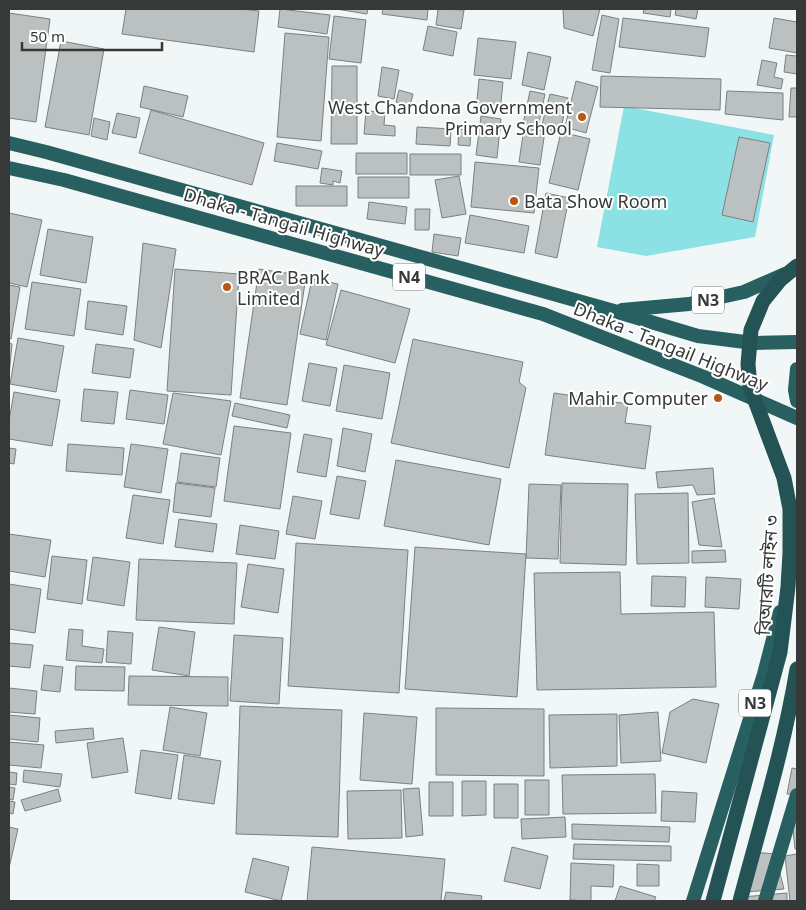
<svg xmlns="http://www.w3.org/2000/svg" width="806" height="910" viewBox="0 0 806 910" font-family="'Noto Sans','Noto Sans Bengali',sans-serif">
<style>
.green{fill:#8ce1e4}
.building{fill:#bbc1c1;stroke:#7b8080}
.lines{fill:none;stroke-linecap:round;stroke-linejoin:round}
.trunk{stroke:#286062;stroke-width:14}
.motorway{stroke:#245355;stroke-width:15}
.motorway-bridge{stroke:#245355;stroke-width:15}
.poi-dot{fill:#b85716;stroke:#fff;stroke-width:2}
.labels{text-anchor:middle;dominant-baseline:central;stroke-width:4;stroke-linejoin:round;paint-order:stroke}
.shield{fill:#fff;stroke:#737474;stroke-width:1}
.shield-label{font-size:16px;font-weight:bold;fill:#373939}
.poi-label{font-size:18px;fill:#373939;stroke:#fff;text-anchor:end}
.street-label{font-size:18px;fill:#373939;stroke:#fff}
</style>
<rect width="100%" height="100%" fill="#f1f7f7"/>
<path class="green" d="M624,106L774,135L755,237L646,256L597,247Z"/>
<path class="building" d="M126,9H241L259,11L254,52L122,34Z
M280,9L330,15L327,34L278,27Z
M336,9H368L367,14Z
M383,9H428L427,20L382,14Z
M438,9L464,10L461,29L436,25Z
M563,9H600L593,36L564,28Z
M644,9H671L670,17L643,13Z
M676,9H698L696,19L675,15Z
M9,13L50,19L36,122L9,118Z
M602,15L619,19L610,73L592,70Z
M334,16L366,20L361,63L329,59Z
M623,18L709,28L705,57L619,47Z
M774,18L797,22V53L769,48Z
M428,26L457,32L453,56L423,50Z
M285,33L329,37L321,141L277,137Z
M478,38L516,42L511,79L474,75Z
M61,41L104,49L89,135L45,127Z
M528,52L551,57L544,90L522,85Z
M786,55L797,56V74L784,72Z
M762,60L777,63L774,77L783,79L781,89L757,85Z
M332,66H357V144H331Z
M382,67L399,70L394,99L378,96Z
M601,76L721,79L720,110L600,107Z
M479,79L503,82L500,112L476,110Z
M576,81L598,87L586,133L565,127Z
M144,86L188,96L183,117L140,107Z
M791,88H797V117H789Z
M399,90L413,94L410,106L396,102Z
M530,91L545,94L538,128L523,124Z
M727,91L783,93V120L725,114Z
M550,94L568,98L560,132L541,128Z
M151,110L264,143L252,185L139,153Z
M366,111L385,112L384,125L395,126V136L364,134Z
M117,113L140,118L136,138L112,133Z
M481,116L501,119L497,158L476,155Z
M94,118L110,122L107,140L91,136Z
M417,127L451,129L450,146L416,144Z
M524,128L545,131L540,165L519,162Z
M459,129L471,130L470,146L458,145Z
M561,132L590,139L578,190L549,183Z
M739,137L770,143L753,222L722,215Z
M277,143L322,151L318,169L274,161Z
M356,153H407V174H356Z
M410,154H461V175H410Z
M475,162L539,168L534,213L471,207Z
M322,168L342,171L340,183L333,181V185L320,183Z
M459,176L466,214L442,218L435,180Z
M358,177H409V198H358Z
M296,186H347V206H296Z
M546,193L569,198L557,258L535,253Z
M369,202L407,207L405,224L367,219Z
M415,209H430L429,230H415Z
M9,213L42,220L27,287L9,283Z
M470,215L529,226L524,253L465,243Z
M48,229L93,237L86,283L40,275Z
M434,234L461,238L458,256L432,252Z
M143,243L176,249L161,348L134,340Z
M175,269L239,274L231,395L167,391Z
M259,269L306,276L287,405L240,398Z
M312,279L338,284L326,340L300,334Z
M32,282L81,289L74,336L25,329Z
M9,285L20,287L11,339L9,338Z
M341,290L410,309L395,363L326,345Z
M88,301L127,306L123,335L85,329Z
M18,338L64,346L56,392L10,384Z
M413,339L523,362L519,382L526,388L509,468L391,443Z
M9,343L12,344L9,376Z
M96,344L134,349L130,378L92,373Z
M309,363L337,368L330,406L302,401Z
M344,365L390,373L382,419L336,411Z
M84,389L118,392L114,424L81,421Z
M130,390L168,395L164,424L126,419Z
M14,392L60,400L52,446L9,439V421Z
M173,393L231,401L221,455L163,444Z
M554,393L628,404L625,423L651,426L645,469L545,455Z
M235,403L290,415L287,428L232,416Z
M234,426L291,433L280,509L224,501Z
M343,428L372,434L365,472L337,466Z
M304,434L332,439L326,477L297,472Z
M68,444L124,448L122,475L66,471Z
M131,444L168,449L161,493L124,487Z
M9,448L16,449L14,464L9,463Z
M181,453L220,458L216,487L177,482Z
M396,460L501,479L489,545L384,526Z
M713,468L715,494L697,495L693,485L658,488L656,472Z
M337,476L366,481L359,519L330,514Z
M176,483L215,488L211,517L173,512Z
M562,483L628,484L626,565L560,563Z
M529,484L561,485L558,559L526,558Z
M688,493L689,563L637,564L635,494Z
M133,495L170,500L163,544L126,538Z
M293,496L322,501L315,539L286,534Z
M714,498L722,547L699,545L692,502Z
M179,519L217,524L213,552L175,547Z
M240,525L279,531L275,559L236,554Z
M9,534L51,540L45,577L9,571Z
M296,543L408,550L399,693L288,686Z
M415,547L526,554L517,697L405,689Z
M725,550L726,562L692,563V551Z
M52,556L87,560L82,604L47,599Z
M93,557L130,562L124,606L87,600Z
M139,559L237,563L234,624L136,620Z
M248,564L284,569L278,613L241,607Z
M620,572L621,614L714,612L716,687L537,690L534,573Z
M652,576L686,577L685,607L651,606Z
M706,577L741,579L739,609L705,607Z
M9,584L41,589L35,633L9,629Z
M159,627L195,632L189,676L152,670Z
M69,629L83,630L82,646L104,649L102,663L66,660Z
M108,631L133,633L131,664L106,662Z
M234,635L283,638L279,704L230,701Z
M9,643L33,645L30,668L9,666Z
M44,665L63,667L60,692L41,690Z
M76,666L125,667L124,691L75,690Z
M129,676L228,677V706L128,705Z
M9,688L37,691L35,714L9,712Z
M693,699L719,704L706,763L662,753L670,712Z
M240,706L342,710L338,837L236,834Z
M170,707L207,713L200,756L163,750Z
M436,708L544,709V776L436,775Z
M658,712L661,761L621,763L619,715Z
M364,713L417,717L412,784L360,780Z
M617,714V766L550,768L549,715Z
M9,715L40,718L38,742L9,739Z
M93,728L94,739L56,743L55,731Z
M123,738L128,772L92,778L87,743Z
M9,742L44,745L41,768L9,765Z
M141,750L178,755L171,799L135,793Z
M184,755L221,761L214,804L178,799Z
M792,768L797,769V794H787Z
M24,770L62,774L60,787L23,782Z
M9,772L17,773L16,785L9,784Z
M655,774L656,813L563,814L562,775Z
M525,780H549V815H525Z
M462,781H486V815L462,816Z
M429,782H453V816H429Z
M494,784H518V818H494Z
M9,787L15,788L13,800L9,799Z
M419,788L423,835L406,837L403,789Z
M58,789L61,801L25,811L21,800Z
M401,790L402,838L348,839L347,791Z
M662,791L697,793L695,822L661,821Z
M797,800V849H795L790,801Z
M9,801L15,802L13,814L9,813Z
M565,817L566,837L522,839L521,819Z
M572,824L670,827L669,842L572,839Z
M9,827L18,829L9,868Z
M574,844L671,846V861L573,859Z
M312,847L445,859L441,901H307Z
M512,847L548,856L540,889L504,881Z
M753,852L775,854L784,889L745,892Z
M797,854V901H790L785,856Z
M253,858L289,867L281,901L245,892Z
M571,863L614,865L613,887L591,886V901L570,900Z
M637,864L659,865V886H637Z
M620,886L656,897L654,901H615Z
M446,892L482,896L481,901H444Z
M787,893V901H741L742,897Z"/>
<g class="lines">
<path class="trunk" d="M9,143L46,152L614,311L698,336L753,343L797,342
M9,168L64,180L543,314L704,377L797,418
M622,310L689,304L744,292L785,274
M797,369L795,390L797,401
M693,901L764,674L780,612
M765,901L797,795"/>
<path class="motorway" d="M740,901C760,825 784,748 797,669"/>
<path class="motorway-bridge" d="M713,901L780,652L788,587L790,553V509L784,478L750,387L748,364L751,330L763,301L780,280L797,266"/>
</g>
<g class="poi-dot">
<circle cx="582" cy="117" r="5"/>
<circle cx="514" cy="201" r="5"/>
<circle cx="227" cy="287" r="5"/>
<circle cx="718" cy="398" r="5"/>
</g>
<g class="labels">
<g class="shield">
<rect x="393" y="263.5" width="32" height="27" rx="4"/>
<rect x="692" y="286.5" width="32" height="27" rx="4"/>
<rect x="739" y="689.5" width="32" height="27" rx="4"/>
</g>
<g class="shield-label">
<text x="409" y="277">N4</text>
<text x="708" y="300">N3</text>
<text x="755" y="703">N3</text>
</g>
<g class="poi-label">
<text x="572" y="107">West Chandona Government<tspan x="572" dy="21">Primary School</tspan></text>
<text x="524" y="201" text-anchor="start">Bata Show Room</text>
<text x="237" y="277" text-anchor="start">BRAC Bank<tspan x="237" dy="21">Limited</tspan></text>
<text x="708" y="398">Mahir Computer</text>
</g>
<g class="street-label">
<text transform="translate(284 222) rotate(16)">Dhaka - Tangail Highway</text>
<text transform="translate(671 346) rotate(22)">Dhaka - Tangail Highway</text>
<text transform="translate(767 575) rotate(-86)">বিআরটি লাইন ৩</text>
</g>
</g>
<rect width="806" height="910" fill="none" stroke="#373939" stroke-width="20"/>
<path d="M22 42v8h140v-8" fill="none" stroke="#373939" stroke-width="2.5"/>
<text x="30" y="42" font-size="15" fill="#373939" stroke="#ffffff" stroke-width="4" paint-order="stroke">50 m</text>
</svg>
